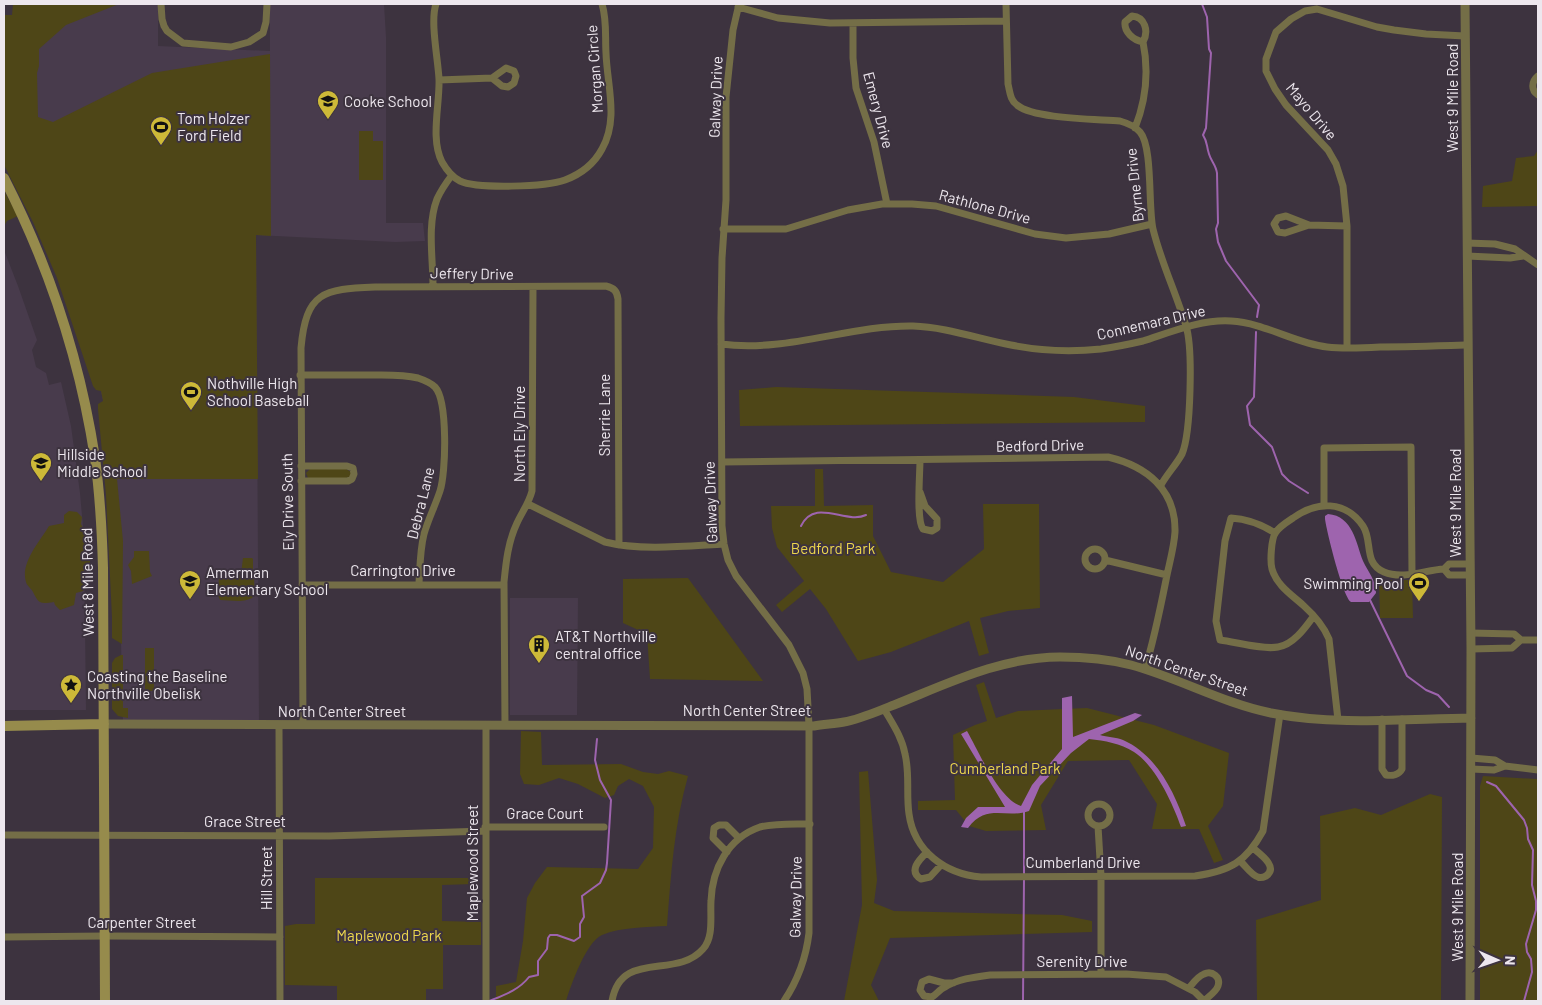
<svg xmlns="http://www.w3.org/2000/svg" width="1542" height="1005" viewBox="0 0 1542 1005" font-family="Barlow,sans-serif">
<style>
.built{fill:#483b4c}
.green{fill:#4e4617}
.water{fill:#9e64ae}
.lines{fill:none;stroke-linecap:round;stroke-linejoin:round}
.stream{stroke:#9e64ae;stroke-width:2}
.minor{stroke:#746e47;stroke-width:7}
.tertiary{stroke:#746e47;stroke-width:9}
.secondary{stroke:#968b4c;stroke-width:10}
.labels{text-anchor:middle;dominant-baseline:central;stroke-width:4;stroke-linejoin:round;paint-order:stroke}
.street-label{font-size:15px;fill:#ede7ee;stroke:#3d333f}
.poi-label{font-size:15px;fill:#ede7ee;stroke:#3d333f;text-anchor:start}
.park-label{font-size:15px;fill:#edd74c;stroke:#3d333f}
</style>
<rect width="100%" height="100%" fill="#3d333f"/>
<path class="built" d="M41,4H158V46L270,51V4H384L386,37V223H423L425,241L395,242L256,235L259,725L123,724L121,642L107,418L97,373L23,151Z
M4,250L18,286L37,340L32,350L36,367L46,373L49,385L61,382L71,426L80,493L84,538L86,710H4Z
M510,598H578L577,715H510Z"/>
<path class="green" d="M13,4H119L66,25L39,49V66L37,73L38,117L53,122L152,73L270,54L271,236L256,235L258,479H117L123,541L122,644L112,638V617L106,495L98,409V404L103,401L101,391L96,390L93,386L57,278L33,222L4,165V15H12Z
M359,131H373V141H383V180H359Z
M1538,150V206L1482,207L1483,186L1512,181L1516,158L1534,156Z
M4,191L18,216L7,221L4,226Z
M776,387L1074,397L1145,406V422L740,426L739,390Z
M310,469H346L351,472V476L346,478H308L306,473Z
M815,469H823L824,506L873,505V536L891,572L943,582L984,549L983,504H1039L1040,608L1008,611L980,618L989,653L979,656L969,621L891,652L858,661L826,609L810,589L782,612L776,605L804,581L777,547L772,528L771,506H815Z
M69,511L77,512L82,517L81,524L85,532L86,547L90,560V565L86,571L90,577L89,582L83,591L76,593L74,605L60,610L55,605L54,602C40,604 39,604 33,592C31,588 27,586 26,582C20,563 40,541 49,526L64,523V515Z
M134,551H149L150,572L152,576L132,584L131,571L128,565L134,557Z
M243,558H252L253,559V572L250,575L256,574L254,578L255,596C244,604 232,600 220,600L217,593L220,572L241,574Z
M688,578L763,681L650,679L647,634L623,623V579Z
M1379,580H1412L1413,618H1380Z
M145,648H154V691H145Z
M121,655H123V708H128V718L118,716L112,709V663L115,658Z
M984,682L996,718L1018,711L1087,708L1154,725L1229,753L1223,806L1208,826L1223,860L1214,863L1199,829H1152L1157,804L1129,760L1068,761L1041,805L1046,830L986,831L969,826L956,810H918V801L955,800L953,735L975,725L987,721L976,685Z
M521,731L541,732L542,765L621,764L643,772L658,774L669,771L688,776C674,826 671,874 667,926C648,927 621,927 602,935C586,942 571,985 566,1001H496V986L516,982L523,941L527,898L535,883L547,867L638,869L653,848L654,807L643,786L629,779L618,786L614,795L605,798L578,784L559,778L539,785L524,784L520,774Z
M868,771L877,880L874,903L894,911L1062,915L1092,921V932L890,938L871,985L879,1001H844L862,905L859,772Z
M1483,776L1537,779L1538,1001H1480V786Z
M1430,794L1442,797L1441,1001H1257L1256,920L1321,900L1320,816L1355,808L1381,815Z
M315,878H474V884L442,885V921L481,922V945H443V989H426V1001H337V986L285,985V926L296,924H315Z"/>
<path class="water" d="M1328,514C1353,516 1356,543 1363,561C1368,572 1376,580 1376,593L1369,602H1351C1343,597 1327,533 1325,519V516Z
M1072,696L1073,737L1135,713L1142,715L1133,721L1100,735C1107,737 1116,737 1123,740C1157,755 1175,793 1186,826L1181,827C1173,804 1155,765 1134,752C1120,743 1105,741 1089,739L1071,753L1040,786L1029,811C1005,819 987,803 968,828L961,827L966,818L978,807H1005L961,734L967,731C979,752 999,799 1021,806L1032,785L1062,749V698Z"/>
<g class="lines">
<path class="stream" d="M1202,4L1207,17L1209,49L1211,53L1206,128L1203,135C1208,143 1206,145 1209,154C1211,161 1216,165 1217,173L1218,223L1216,229L1218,242L1226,261L1259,305L1257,317
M1256,332L1254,397L1247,406L1250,425L1272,447L1282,474L1289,481L1308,493
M801,526C815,497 846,525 866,515
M1370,600L1407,676L1426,690L1438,695L1449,707
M1487,782L1496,786L1524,820L1527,828L1528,839L1533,850L1532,885L1536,901V910L1526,944L1527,952L1531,959L1532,972L1524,1001
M1024,874V811
M489,1001C504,995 519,990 529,977L538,975V961L547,949L548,938L550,935H557L574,941L580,937V924L584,917L582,896L600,883L606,870L607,863L611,800L600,780L595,760L597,739
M1023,1001L1024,879"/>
<path class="minor" d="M161,4L162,19L164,26L167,31L183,43L231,47L249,42L263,33L266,22L267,4
M436,4C430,21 438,59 439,79C440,104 430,139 442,162C446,169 452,177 460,181C477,189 546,187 565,180C581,174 594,164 602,149C619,119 607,85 606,53C605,36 607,20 602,4
M739,4L733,30L726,97V200L722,258L721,318L722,526L724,544L728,560L736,576L789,645L803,673L807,689L809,726V933C806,958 798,980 784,1001
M1006,4L1008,84C1010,92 1010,100 1017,105C1033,119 1097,119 1120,121C1127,123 1135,126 1140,132C1153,147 1148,207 1153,229C1161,262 1176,293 1186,326C1193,348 1191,433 1182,454C1176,465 1167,474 1161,485
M738,7L778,18L830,23L1006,21
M1132,16C1145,17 1149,31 1143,42C1133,40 1124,32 1125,22Z
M853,23V58L856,88L874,142L887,204
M1538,76C1531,82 1531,90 1538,95
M439,80L492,78L502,86L508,87L514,83L516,76L514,71L506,68L492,78
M1135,128C1146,100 1149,71 1143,42
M1309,225L1285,233L1278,232L1274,224L1278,218L1286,216L1309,225L1347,226
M723,229H786L848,210L882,204H912L936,206L1035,234L1066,238L1109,234L1152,224
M1467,243L1495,244L1515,249L1538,265
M1467,256L1510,258L1523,256
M433,286C433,258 427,225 437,199C441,190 446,183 452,175
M721,344C786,353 849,325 913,326C946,327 979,339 1011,345C1041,351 1071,352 1101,349C1115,347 1130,344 1143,341C1171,332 1202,319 1231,321C1265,323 1294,343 1327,347C1344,349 1363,348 1380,347C1409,347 1438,346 1468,345
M1347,347V226L1343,186L1336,164L1328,150L1286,105L1275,89L1266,71V59L1276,32L1291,19L1305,11L1317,9L1377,27L1394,30L1426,34L1465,36
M300,375C323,375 346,375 369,375C385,375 402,374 418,378C424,380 431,383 435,387C448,401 446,473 440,491C435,506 428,520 424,534C420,550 420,567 419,583
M722,462L1108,457C1146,466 1176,489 1175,532C1174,548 1169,564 1166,580C1160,610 1154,640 1145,669
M301,466H347L353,468L354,474L352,479L348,481H301
M920,492L925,506L937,519V528L932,531L923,529C916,520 920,474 920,460
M528,504L605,542C641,551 687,546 724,544
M1324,506V448L1411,447L1412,574
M1275,533C1261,524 1248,519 1231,518L1225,541L1216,621L1220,640C1236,642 1263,650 1278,647C1293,645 1305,628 1313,617
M1085 559a10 10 0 1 1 20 0a10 10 0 1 1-20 0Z
M1105,560L1167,575
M1444,569L1449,575H1470
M302,585H504
M1471,633L1514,634L1521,640
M1471,649L1512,648L1521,640H1538
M884,709C892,723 902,737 905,754C910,774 906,794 909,814C914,851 945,874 981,877L1195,876C1230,871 1246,862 1263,831L1280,714
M1382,719V769L1386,775C1392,776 1399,775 1402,769V719
M1338,720L1329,639C1324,627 1314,615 1304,606C1292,595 1277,586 1272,569C1270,562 1271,538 1276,532C1280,526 1287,522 1293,518C1317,501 1345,500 1363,526C1373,541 1363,563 1384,572C1403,580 1425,570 1444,569L1449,564H1469
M303,725L301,348C306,292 323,289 375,287L606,286C614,288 617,291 618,299L619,545
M486,725V1001
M505,725L504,582C506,562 508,542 517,523C522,512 529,503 532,491L533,288
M279,726L280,1001
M1471,758L1495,760L1505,766L1538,770
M1471,769L1494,770L1505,766
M1088 815a11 11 0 1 1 22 0a11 11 0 1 1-22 0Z
M1098,826L1101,876V974
M485,827H604
M4,835L329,836L485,831
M727,852L713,838L714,828L719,825H726L739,838
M927,852C919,860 908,871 921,879L930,877L941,865
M1240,861C1245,865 1251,875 1258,877C1260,878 1264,877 1266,876C1279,867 1260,854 1253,848
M4,937L105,936L280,937
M953,983H944L929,979L922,982L920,990L924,996L932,997C937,994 940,989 945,987C958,979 975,977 990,975L1126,974L1166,977L1195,992L1204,1001
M1189,988C1193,983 1198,976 1204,974C1212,970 1221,977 1218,986C1216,992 1208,997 1204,1001
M612,1001C621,949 676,980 703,949C714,937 710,916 711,901C712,869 728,838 760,827C775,823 794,824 810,824"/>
<path class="tertiary" d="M1465,4L1471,649L1470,1001
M104,724L814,726C824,724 834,724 844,722C861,719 878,711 894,705C947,684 1001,657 1060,657C1084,657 1108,659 1131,665C1179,678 1222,703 1271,713C1336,726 1405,719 1471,718"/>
<path class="secondary" d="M4,178C49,266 80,360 95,458C100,495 102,532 103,568L105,1001
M4,726L104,724"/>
</g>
<defs>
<g id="school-pin" transform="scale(1.125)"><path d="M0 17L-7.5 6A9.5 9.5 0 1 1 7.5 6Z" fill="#cdb938" stroke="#3d333f"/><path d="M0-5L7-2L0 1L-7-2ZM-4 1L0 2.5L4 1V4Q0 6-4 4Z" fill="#111"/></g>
<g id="stadium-pin" transform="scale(1.125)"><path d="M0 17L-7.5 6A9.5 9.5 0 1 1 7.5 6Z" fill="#cdb938" stroke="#3d333f"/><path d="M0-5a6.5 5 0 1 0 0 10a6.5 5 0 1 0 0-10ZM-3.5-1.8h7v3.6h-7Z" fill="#111"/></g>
<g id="building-pin" transform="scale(1.125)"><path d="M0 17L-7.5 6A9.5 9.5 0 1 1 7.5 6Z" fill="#cdb938" stroke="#3d333f"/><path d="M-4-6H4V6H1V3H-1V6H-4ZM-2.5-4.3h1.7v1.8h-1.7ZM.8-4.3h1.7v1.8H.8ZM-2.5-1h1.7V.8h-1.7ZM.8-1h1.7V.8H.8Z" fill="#111"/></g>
<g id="sight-pin" transform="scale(1.125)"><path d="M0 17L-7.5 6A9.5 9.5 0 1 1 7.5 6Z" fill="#cdb938" stroke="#3d333f"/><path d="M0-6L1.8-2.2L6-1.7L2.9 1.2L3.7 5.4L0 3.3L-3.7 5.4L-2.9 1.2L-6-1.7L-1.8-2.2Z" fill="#111"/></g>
</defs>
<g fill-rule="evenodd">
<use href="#school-pin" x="328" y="101"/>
<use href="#stadium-pin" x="161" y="127"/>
<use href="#stadium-pin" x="191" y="392"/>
<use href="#school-pin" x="41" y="463"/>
<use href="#school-pin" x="190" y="581"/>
<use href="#stadium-pin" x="1419" y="583"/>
<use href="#building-pin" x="539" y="645"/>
<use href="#sight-pin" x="71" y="685"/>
</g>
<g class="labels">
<g class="street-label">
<text transform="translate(594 69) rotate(-94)">Morgan Circle</text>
<text transform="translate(715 97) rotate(-88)">Galway Drive</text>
<text transform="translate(1452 98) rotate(-90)">West 9 Mile Road</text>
<text transform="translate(879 110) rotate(75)">Emery Drive</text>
<text transform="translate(1312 111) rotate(50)">Mayo Drive</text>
<text transform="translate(1134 185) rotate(-96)">Byrne Drive</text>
<text transform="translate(985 206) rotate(15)">Rathlone Drive</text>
<text transform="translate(472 273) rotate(1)">Jeffery Drive</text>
<text transform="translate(1151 322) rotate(-13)">Connemara Drive</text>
<text transform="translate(604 415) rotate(-90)">Sherrie Lane</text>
<text transform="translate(519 434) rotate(-90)">North Ely Drive</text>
<text transform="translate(1040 445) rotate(-1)">Bedford Drive</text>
<text transform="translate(287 502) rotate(-91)">Ely Drive South</text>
<text transform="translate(710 502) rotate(-92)">Galway Drive</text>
<text transform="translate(420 503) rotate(-76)">Debra Lane</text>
<text transform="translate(1455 503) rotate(-90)">West 9 Mile Road</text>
<text x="403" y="570">Carrington Drive</text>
<text transform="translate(87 582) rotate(-91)">West 8 Mile Road</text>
<text transform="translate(1187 670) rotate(19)">North Center Street</text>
<text x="747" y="710">North Center Street</text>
<text x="342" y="711">North Center Street</text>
<text x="545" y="813">Grace Court</text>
<text x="245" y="821">Grace Street</text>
<text x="1083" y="862">Cumberland Drive</text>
<text transform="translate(472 863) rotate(-90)">Maplewood Street</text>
<text transform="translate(266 878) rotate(-90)">Hill Street</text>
<text transform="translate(795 897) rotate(-89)">Galway Drive</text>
<text transform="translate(1457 907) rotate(-90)">West 9 Mile Road</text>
<text x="142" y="922">Carpenter Street</text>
<text x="1082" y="961">Serenity Drive</text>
</g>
<g class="poi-label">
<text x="344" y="101">Cooke School</text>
<text x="177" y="118">Tom Holzer<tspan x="177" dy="17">Ford Field</tspan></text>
<text x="207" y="383">Nothville High<tspan x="207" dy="17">School Baseball</tspan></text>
<text x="57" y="454">Hillside<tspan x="57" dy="17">Middle School</tspan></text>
<text x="206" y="572">Amerman<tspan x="206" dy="17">Elementary School</tspan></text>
<text x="1403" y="583" text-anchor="end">Swimming Pool</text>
<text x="555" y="636">AT&amp;T Northville<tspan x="555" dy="17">central office</tspan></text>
<text x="87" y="676">Coasting the Baseline<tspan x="87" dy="17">Northville Obelisk</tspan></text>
</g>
<g class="park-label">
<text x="833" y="548">Bedford Park</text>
<text x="1005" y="768">Cumberland Park</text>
<text x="389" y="935">Maplewood Park</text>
</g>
</g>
<rect width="1542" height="1005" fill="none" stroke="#ede7ee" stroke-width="10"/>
<g transform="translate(1497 960) rotate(92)" stroke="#3d333f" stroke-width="4" paint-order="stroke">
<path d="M0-4L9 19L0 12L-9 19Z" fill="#ede7ee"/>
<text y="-8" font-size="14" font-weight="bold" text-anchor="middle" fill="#ede7ee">N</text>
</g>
</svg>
